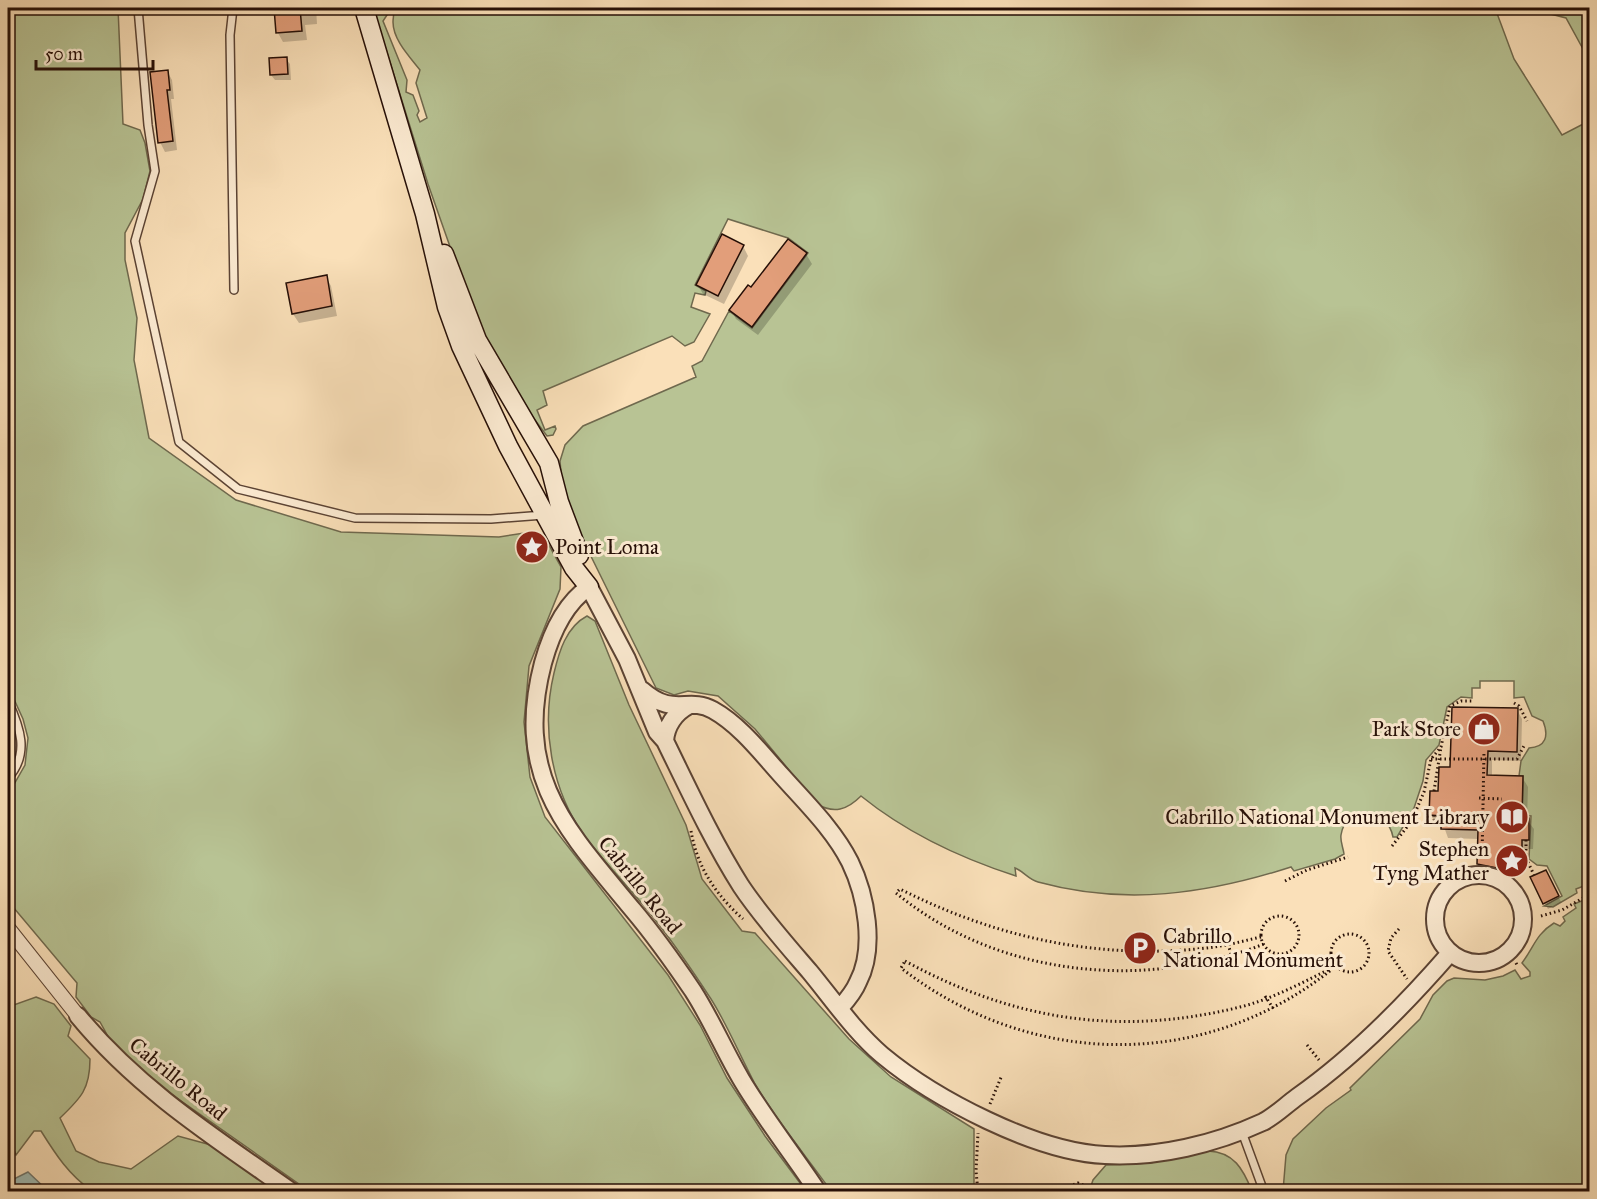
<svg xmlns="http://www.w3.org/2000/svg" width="1597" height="1199" viewBox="0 0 1597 1199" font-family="'IM FELL Great Primer',serif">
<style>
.green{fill:#b8c394;stroke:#6f694e;stroke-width:1.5}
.water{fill:#9fbcb6;stroke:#6f7770;stroke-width:1.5}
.shadow{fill:#0003}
.building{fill:#e29e7a;stroke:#260f07;stroke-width:1.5}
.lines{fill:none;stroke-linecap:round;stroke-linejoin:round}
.service-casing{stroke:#5b4334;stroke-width:10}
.minor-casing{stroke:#5b4334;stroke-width:16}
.tertiary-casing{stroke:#5b4334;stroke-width:20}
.secondary-casing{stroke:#260f07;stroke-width:21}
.path{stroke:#260f07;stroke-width:3;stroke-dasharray:1.5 3;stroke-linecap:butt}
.service{stroke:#fcebd2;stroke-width:7}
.minor{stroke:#fcebd2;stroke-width:14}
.tertiary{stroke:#fcebd2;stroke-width:16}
.secondary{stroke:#fcebd2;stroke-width:18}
.labels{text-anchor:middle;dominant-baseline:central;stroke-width:6;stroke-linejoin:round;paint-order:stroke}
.poi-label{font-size:21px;fill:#260f07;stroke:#fcebd2;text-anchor:end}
.street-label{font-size:21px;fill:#260f07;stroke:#fcebd2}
</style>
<rect width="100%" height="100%" fill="#fae0b9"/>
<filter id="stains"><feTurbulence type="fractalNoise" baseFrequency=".00333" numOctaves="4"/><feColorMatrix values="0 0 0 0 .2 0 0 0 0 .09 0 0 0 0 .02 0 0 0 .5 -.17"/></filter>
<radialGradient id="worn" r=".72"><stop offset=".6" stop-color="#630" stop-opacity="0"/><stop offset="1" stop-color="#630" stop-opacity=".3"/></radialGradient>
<path class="green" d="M8,8H118L123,124L140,130L145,143L150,171L143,199L125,233V260L137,318L134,360L149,438L236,500L341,532L499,537L531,532L546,540L561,567L560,589L529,666L524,722L530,777L545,817L668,975L700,1025L727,1078L765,1136L806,1191H309L147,1077L110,1040L100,1022L91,1017L76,997L77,983L8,901V795L25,765L28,738L23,719L8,686Z
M373,8L379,10L385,8L387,15L383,21L407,80L406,92L413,95L419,111L417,115L420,122L427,118L416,83L420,70C410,57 393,40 393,22C393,16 395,14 392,8H1495L1514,59L1562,135L1589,121V884L1576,889L1577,893L1553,907L1544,906L1562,896L1547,866L1537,865L1529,859L1531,816L1522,815L1523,776H1519L1521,761L1529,748C1546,747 1549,736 1543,721L1532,716L1524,697L1514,698V681H1480V688H1472V698L1461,697L1447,707L1439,745L1426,760L1423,781L1414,808L1397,837H1393C1388,808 1346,802 1341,835C1340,841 1343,847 1344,854L1335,859L1294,871L1291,867C1207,894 1125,906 1038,882C1029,880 1023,871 1015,868L1016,876C960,858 908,834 861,796C847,810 834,814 817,804L755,729L718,696L688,691L674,695L656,688L577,528L562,484L560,461L565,445L583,426L696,377L692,366L702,361L729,311L752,328L808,253L788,238L728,219L695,285L706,291L705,295L695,293L691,307L710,314L694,342L685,346L672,336L543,391L547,405L537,410L545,430L555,426L556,429L553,435L547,436L517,396L496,360L473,312L428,184Z
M1527,8H1589V60L1566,18Z
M587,616L595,621L629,705L686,825L702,879L742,931L755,933L849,1039L891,1077L974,1129V1191H831C806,1156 777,1121 755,1084C740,1056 728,1026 711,999C694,973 676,946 656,921C633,891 605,864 583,834C551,788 541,727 554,673C559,652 566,627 587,616Z
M1589,898V1191H1283L1286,1155L1293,1139L1326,1108L1351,1090L1350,1088L1420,1019L1433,995L1447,981L1454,978L1485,980L1503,976L1515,970L1521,979L1530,976V972L1522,963C1534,947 1536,934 1554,923L1560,926L1565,921L1563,917L1576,908L1574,904Z
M36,997L54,1004L71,1026L68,1036L90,1059C90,1089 81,1098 60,1118L76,1151L99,1162L131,1169L178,1136L211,1145L278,1191H92C69,1175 56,1155 41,1131H34L16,1155L8,1135V1007Z
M1208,1151C1234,1152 1243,1169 1252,1191H1060L1076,1186L1090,1189L1093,1180L1106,1165L1150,1163Z"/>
<path class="water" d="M28,1172L48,1191H8V1178L14,1179Z"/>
<path class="shadow" d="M276,8H316L317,24L305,25L307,40L283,42L278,33Z
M286,59L290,64L291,80H275L271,75Z
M167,71L172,80L174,99H171L177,150L165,152L160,142Z
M788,241L806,254L812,264L758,335L736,319L731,310L752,289Z
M743,246L748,256L724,304L703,294L698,285Z
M326,277L331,286L337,316L299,323L293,314Z
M1517,710L1522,719L1521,761L1492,760V777H1522L1528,787L1527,820L1534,829L1533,849H1526V866H1507L1506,878L1484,873L1479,864V839L1448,838L1443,824H1436L1431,815L1452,769Z
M1549,877L1561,902L1548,909L1532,878Z"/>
<path class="building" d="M274,8H300L302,31L276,33Z
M287,57L288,74L270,75L269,58Z
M168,70L170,90H167L173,141L158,143L150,72Z
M722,234L744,245L718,296L696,285Z
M788,239L807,253L752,327L729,310L748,285L751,287Z
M327,275L332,306L292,314L286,283Z
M1452,707L1518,708L1517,752L1488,751L1487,775L1523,776L1522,818H1529V840H1522V857H1503L1502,869L1477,864L1478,830L1441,829V816L1429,815L1430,791H1438L1439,767H1450Z
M1546,870L1559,896L1543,904L1530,877Z"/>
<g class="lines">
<g class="service-casing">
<path id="service" d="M138,8L148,125L155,171L135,241L179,442L238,489L355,518L491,519L544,515
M233,8L230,35L234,290
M8,701C20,727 30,754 8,778
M1242,1132L1264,1192"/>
</g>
<g class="minor-casing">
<path id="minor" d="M8,928L78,1016"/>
</g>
<g class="tertiary-casing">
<path id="tertiary" d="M642,690C674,718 687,696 713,710C740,725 762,754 782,776C806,803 834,830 850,862C866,895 876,948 858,982C854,992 847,1000 840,1008
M665,741C666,726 675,713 688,706
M1435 919a44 44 0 1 1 88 0a44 44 0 1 1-88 0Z
M78,1016C138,1089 215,1138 292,1192
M818,1192C793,1154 764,1118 741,1079C724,1050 711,1019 693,991C674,963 655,936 633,910C567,830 513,777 543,663C551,634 564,604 589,587L627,659L657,732L665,741C689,790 712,840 741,886C761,916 786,944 810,972C833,1000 855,1032 882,1055C935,1099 1036,1152 1105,1155C1158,1158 1215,1144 1263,1122C1275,1116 1286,1105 1297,1097C1354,1057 1404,1006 1450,953"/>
</g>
<g class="secondary-casing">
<path id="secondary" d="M364,8L425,214L447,307L461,346L508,446L574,568L589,587
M444,254L477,340L549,463L559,502L579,555"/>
</g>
<path class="path" d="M1514,703L1519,706L1527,721
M1431,759H1517L1525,744
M1434,791L1441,747
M1479,798L1502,799
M1434,815V821L1482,822
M691,831C697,867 716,895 743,919
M1526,840V858L1534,875
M1392,846L1411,822L1424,792L1431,759L1441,747L1450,706L1461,701H1472
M1482,859L1484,751
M1511,870L1518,859L1526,858
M1285,881L1307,870L1348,857
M1261 935a19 19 0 1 1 38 0a19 19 0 1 1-38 0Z
M1541,916L1562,910L1590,894
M1399,929L1391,938L1388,951L1407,979
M1331 953a19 19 0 1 1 38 0a19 19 0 1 1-38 0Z
M1261,937C1243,941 1225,946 1207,948C1098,960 997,938 900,889L896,893C998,977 1144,991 1264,944
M1228,944L1232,957
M905,961C1013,1020 1119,1037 1240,1007C1273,999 1305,981 1336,966C1207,1072 1031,1069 901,968Z
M1516,963L1518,967
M1265,996L1275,1011
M1307,1045L1319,1060
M990,1104L1002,1075
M978,1192L976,1171L978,1133
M1052,1192L1078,1183L1101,1191L1114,1192"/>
<use href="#service" class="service"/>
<use href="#minor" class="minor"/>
<use href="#tertiary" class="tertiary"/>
<use href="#secondary" class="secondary"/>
</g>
<defs>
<g id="sight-disc" transform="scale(1.725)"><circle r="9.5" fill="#8f2418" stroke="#fcebd2"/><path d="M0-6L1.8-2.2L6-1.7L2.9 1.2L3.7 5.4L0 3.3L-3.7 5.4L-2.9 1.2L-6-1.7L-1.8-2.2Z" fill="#fff"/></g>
<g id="shop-disc" transform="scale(1.725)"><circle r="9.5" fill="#8f2418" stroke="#fcebd2"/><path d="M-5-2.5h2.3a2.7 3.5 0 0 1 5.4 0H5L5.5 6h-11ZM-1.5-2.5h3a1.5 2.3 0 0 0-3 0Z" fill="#fff"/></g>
<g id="library-disc" transform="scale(1.725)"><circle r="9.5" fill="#8f2418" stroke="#fcebd2"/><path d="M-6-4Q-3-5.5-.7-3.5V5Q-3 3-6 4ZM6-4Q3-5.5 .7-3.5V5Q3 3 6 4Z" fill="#fff"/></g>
<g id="parking-disc" transform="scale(1.725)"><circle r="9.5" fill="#8f2418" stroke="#fcebd2"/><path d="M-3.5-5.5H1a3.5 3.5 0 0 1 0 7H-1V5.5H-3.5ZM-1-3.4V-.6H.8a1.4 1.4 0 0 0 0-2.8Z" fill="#fff"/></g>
</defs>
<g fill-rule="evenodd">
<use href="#sight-disc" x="532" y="547"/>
<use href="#shop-disc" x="1484" y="729"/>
<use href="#library-disc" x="1512" y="817"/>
<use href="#sight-disc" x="1512" y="861"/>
<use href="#parking-disc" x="1140" y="948"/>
</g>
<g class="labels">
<g class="poi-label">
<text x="555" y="547" text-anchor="start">Point Loma</text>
<text x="1461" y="729">Park Store</text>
<text x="1489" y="817">Cabrillo National Monument Library</text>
<text x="1489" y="849">Stephen<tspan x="1489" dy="24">Tyng Mather</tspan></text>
<text x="1163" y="936" text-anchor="start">Cabrillo<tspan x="1163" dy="24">National Monument</tspan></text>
</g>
<g class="street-label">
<text transform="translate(640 885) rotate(51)">Cabrillo Road</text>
<text transform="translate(178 1079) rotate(39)">Cabrillo Road</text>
</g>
</g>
<rect width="1597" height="1199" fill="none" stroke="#fae0b9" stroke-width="30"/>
<rect x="9" y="9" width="1579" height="1181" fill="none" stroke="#260f07" stroke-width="3"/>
<rect x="15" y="15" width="1567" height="1169" fill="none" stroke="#260f07" stroke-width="1.5"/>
<path d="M36 60v9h117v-9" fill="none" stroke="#260f07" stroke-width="3"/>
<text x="45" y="60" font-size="18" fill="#260f07" stroke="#fcebd2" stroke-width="4.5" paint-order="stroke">50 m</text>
<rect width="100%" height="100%" filter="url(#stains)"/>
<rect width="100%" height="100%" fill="url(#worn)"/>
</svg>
